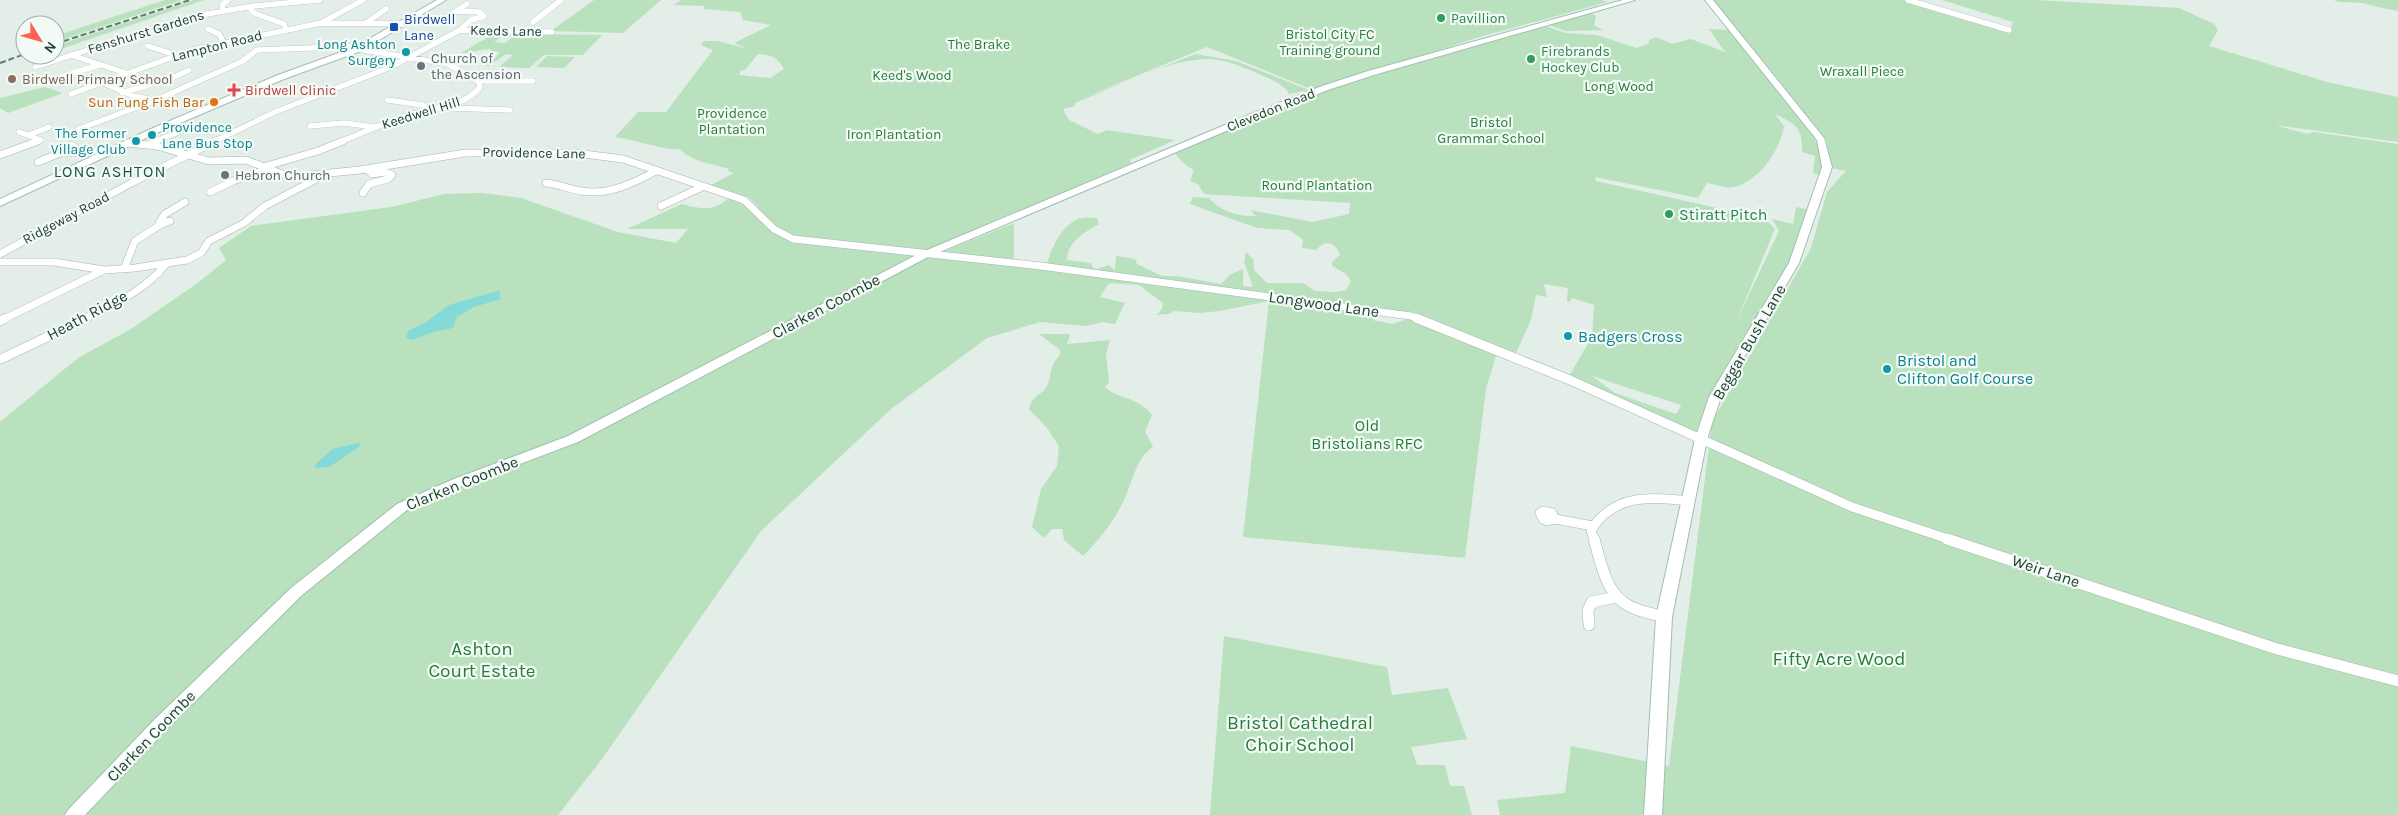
<svg xmlns="http://www.w3.org/2000/svg" width="2398" height="815" viewBox="0 0 2398 815" font-family="Karla,sans-serif">
<style>
.green{fill:#b9e1be;fill-rule:evenodd}
.water{fill:#84d9d9}
.lines{fill:none;stroke-linecap:round;stroke-linejoin:round}
.street-far3-casing{stroke:#a4b7ad;stroke-width:6}
.street-far2-casing{stroke:#a4b7ad;stroke-width:8}
.street-far1-casing{stroke:#a4b7ad;stroke-width:10}
.street-casing{stroke:#a4b7ad;stroke-width:12}
.secondary-casing{stroke:#a2beb0;stroke-width:2}
.street-far3{stroke:#fff;stroke-width:5.5}
.street-far2{stroke:#fff;stroke-width:7}
.street-far1{stroke:#fff;stroke-width:9}
.street{stroke:#fff;stroke-width:11}
.secondary{fill:#fff;fill-rule:evenodd}
.rail{stroke:#5a7d6e;stroke-width:2;stroke-dasharray:6 3;stroke-linecap:butt}
.leisure-dot{fill:#2e9e5b;stroke:#f3faf6;stroke-width:2}
.transit-dot{fill:#1a4fb4;stroke:#f3faf6;stroke-width:2}
.culture-dot{fill:#0f9aa8;stroke:#f3faf6;stroke-width:2}
.worship-dot{fill:#6b7280;stroke:#f3faf6;stroke-width:2}
.education-dot{fill:#8d6e63;stroke:#f3faf6;stroke-width:2}
.health-dot{fill:#e0444e;stroke:#f3faf6;stroke-width:2}
.food-dot{fill:#e8710a;stroke:#f3faf6;stroke-width:2}
.labels{text-anchor:middle;dominant-baseline:central;stroke-width:4.5;stroke-linejoin:round;paint-order:stroke}
.far-leisure-label{font-size:14px;fill:#27864d;stroke:#f3faf6;text-anchor:start}
.far-transit-label{font-size:14px;fill:#164399;stroke:#f3faf6;text-anchor:start}
.far-street-label{font-size:14px;fill:#204133;stroke:#f3faf6}
.far-park-label{font-size:14px;fill:#257d3a;stroke:#f3faf6}
.far-culture-label{font-size:14px;fill:#0d838f;stroke:#f3faf6;text-anchor:end}
.far-worship-label{font-size:14px;fill:#5b616d;stroke:#f3faf6;text-anchor:start}
.far-education-label{font-size:14px;fill:#785e54;stroke:#f3faf6;text-anchor:start}
.far-health-label{font-size:14px;fill:#be3a42;stroke:#f3faf6;text-anchor:start}
.far-food-label{font-size:14px;fill:#c56008;stroke:#f3faf6;text-anchor:end}
.far-quarter-label{font-size:16px;letter-spacing:1px;fill:#19563e;stroke:#f3faf6}
.leisure-label{font-size:16px;fill:#27864d;stroke:#f3faf6;text-anchor:start}
.street-label{font-size:16px;fill:#204133;stroke:#f3faf6}
.culture-label{font-size:16px;fill:#0d838f;stroke:#f3faf6;text-anchor:start}
.park-label{font-size:16px;fill:#257d3a;stroke:#f3faf6}
.near-park-label{font-size:19px;fill:#257d3a;stroke:#f3faf6}
</style>
<rect width="100%" height="100%" fill="#e2eee7"/>
<path class="green" d="M165,0H182L55,42V36Z
M194,0H204L55,51V46Z
M594,0H661L623,33L551,31Z
M681,0H1601L1608,2L1483,36L1313,90L1207,47L1075,101L1196,54L1236,61L1309,90L1289,94C1285,85 1270,79 1261,75C1245,68 1228,60 1210,59C1170,58 1113,88 1075,103V106L1063,109L1069,120L1098,134L1107,130L1175,140L1132,159L1130,160L1131,163L928,249L905,261L916,263L1014,223V263L1046,267C1051,249 1059,229 1076,220C1081,217 1091,218 1097,218L1099,224C1085,232 1067,242 1067,260L1091,263L1093,268L1098,269L1108,265L1115,270L1116,256L1135,259L1137,264L1162,276H1177L1221,284L1231,274L1243,269V286L1253,287L1244,262L1246,252L1253,259L1254,270L1267,283H1303L1315,291L1334,292L1346,290L1351,281L1346,274L1332,266V262L1340,255C1336,242 1325,239 1316,250L1302,248L1303,240L1290,230L1257,228L1190,204L1193,197L1209,198C1220,211 1238,217 1256,216L1250,210L1312,222L1349,214L1350,203L1204,194L1198,184L1190,181L1194,170L1187,166L1174,153L1330,89L1545,26L1566,33L1596,35L1637,48L1649,43V40L1656,37L1672,44L1691,39L1725,52L1709,29L1728,30L1811,132C1819,145 1823,160 1820,175L1813,173L1815,156L1802,152C1803,128 1796,124 1775,114L1784,126C1780,150 1760,181 1734,187C1727,189 1715,184 1707,183L1698,198L1595,177L1596,181L1757,217L1769,223L1775,229L1736,322L1779,231L1772,219L1793,224L1796,207L1810,210L1800,244L1734,353L1710,399L1693,438L1579,386L1496,356L1486,389L1465,558L1243,537L1269,301L1220,311L1199,313L1175,311L1168,314L1157,315L1162,309L1163,303L1139,285L1109,283L1100,297L1125,303L1115,324L1102,322L1087,326L1040,322L987,338L891,409L761,531L602,759L558,815H0V422L78,358L131,329L199,282L226,260L219,248L251,226L391,207L444,194L482,193L521,198L618,232L676,243L688,229H627L682,204C700,209 714,212 729,198L752,208L759,207L748,197L711,185L734,173L728,171L729,169C713,164 690,161 680,149C666,151 632,139 615,137L638,112H666L713,50L701,45L704,41H718L749,49L734,43L771,25L743,20L740,12L704,9V6L674,5ZM758,54C771,55 777,57 784,69L770,78L739,75L741,70H745ZM1544,284L1568,288L1567,301L1570,302L1572,298L1594,305L1592,337L1569,376L1515,355L1531,320L1536,295L1547,297ZM1395,311L1416,316L1393,324L1372,320ZM1592,376L1681,405V406L1676,414L1615,393Z
M1713,0H1904L2010,32L2013,22L1942,0H2036L2179,8L2214,24L2218,30L2209,46L2327,82L2398,97V142L2275,125L2307,134L2314,132L2398,144V815H1500L1497,800L1565,793L1571,746L1669,766L1712,422L1811,248L1827,192L1846,171L1832,168L1826,139Z
M2333,0H2398V11C2386,9 2374,6 2362,3C2351,1 2345,4 2333,0Z
M1592,13L1596,16L1594,25L1603,30L1566,31L1549,25Z
M497,32H510L494,42L505,43L517,34H532L517,46L532,34L602,35L583,55H544L529,68L499,67L513,55L506,54L489,66H486L500,52L490,51L492,49C480,48 473,54 461,53Z
M547,56L575,57L564,68L536,67Z
M45,87L63,93L8,113L0,108V98Z
M1039,334H1070L1067,344L1110,340L1106,354L1109,382L1105,387C1120,400 1137,396 1152,415L1145,431L1153,447C1135,458 1132,486 1122,504C1112,524 1099,540 1083,556L1064,540L1062,529H1052L1044,538L1032,527L1041,489L1057,466L1059,446L1047,428L1029,409C1033,393 1043,396 1048,384C1052,373 1050,364 1060,355V350Z
M1224,636L1387,667L1392,695L1448,688L1467,739L1411,747L1417,765H1445L1450,786H1464L1472,815H1210Z"/>
<path class="water" d="M497,291H500V299L474,307L457,317L453,328L433,332L413,340L406,338L408,331L426,322L449,305Z
M358,443L360,444L359,447L329,467L316,468L315,465L332,449Z"/>
<g class="lines">
<g class="street-far3-casing">
<path id="street-far3" d="M1908,0L2009,30
M253,6L251,10L254,13L284,24L286,30
M222,11L223,4L228,0
M445,18L467,4
M533,22L561,0
M321,23L403,24
M366,23L386,9
M208,29L219,34L224,43
M460,30L552,32
M148,46L176,55
M71,55L126,73
M35,67L190,17L253,6L320,0
M478,81H533
M101,82L133,96L154,100
M38,84L99,65
M122,93L174,77L189,70
M71,94L192,50L321,23L363,0
M387,100L423,105L431,109
M448,108L510,110
M310,126L344,123L374,127
M79,129L156,100L243,61L257,50L363,46
M19,132L41,140L35,142
M29,135L49,127
M154,142L186,129
M213,142L275,112L391,67L460,30L471,20L484,16L479,12L456,11
M340,142C363,133 385,122 409,115C432,108 465,107 480,87L478,81L448,64L358,49"/>
</g>
<g class="street-far2-casing">
<path id="street-far2" d="M127,143L157,146L209,161L246,160L282,174L299,176L360,170L465,153H576L623,159L744,200L774,229L793,239L1041,266L1411,316L1419,319
M150,144L157,141
M64,152C81,156 96,148 113,150
M0,155L38,141
M38,162L75,147L71,145
M263,167L318,151L343,141
M546,183C558,184 569,189 581,191C607,196 634,183 656,171
M210,192L233,181L268,169
M363,193L369,184L388,179L392,175L386,172L372,174L369,171
M661,206L702,187
M170,221L160,225L159,223L165,214L185,202
M0,254L135,181L216,141
M0,262H54L104,270L135,268L187,260L201,253L209,241L244,223L265,206L322,176
M124,269L135,241L160,225
M4,319L104,270
M84,319C113,305 146,290 166,264"/>
</g>
<g class="street-far1-casing">
<path id="street-far1" d="M1416,318L1570,380L1852,507L1951,540
M0,321L6,318
M1,359L87,318
M1543,511L1552,513L1555,519L1547,521L1543,519L1540,513Z
M1555,519L1593,526
M1594,540L1591,530C1614,494 1651,496 1689,501"/>
</g>
<g class="street-casing">
<path id="street" d="M1594,539C1600,559 1605,589 1623,602C1634,611 1651,613 1664,617
M1947,539L2274,648L2398,681
M1589,625L1588,610L1592,602L1616,597"/>
</g>
<g class="secondary-casing">
<path id="secondary" d="M437,0H446L361,51L284,79L159,132L0,206V199L153,128L278,75L355,47Z
M1623,0H1635L1374,75L1328,90L1257,118L928,257L578,442L464,485L407,510L301,596L167,729L85,815H65L68,810L155,719L291,588L397,504L454,479L568,436L920,253L1251,114L1322,86L1368,71Z
M1705,0H1713L1824,138L1832,167L1799,263L1721,397L1707,439L1672,617L1662,815H1644L1656,617L1695,439L1709,397L1789,263L1822,167L1817,140Z"/>
</g>
<use href="#street-far3" class="street-far3"/>
<use href="#street-far2" class="street-far2"/>
<use href="#street-far1" class="street-far1"/>
<use href="#street" class="street"/>
<use href="#secondary" class="secondary"/>
<path class="rail" d="M55,44L190,0
M0,63L25,54"/>
</g>
<g class="leisure-dot">
<circle cx="1441" cy="18" r="5"/>
<circle cx="1531" cy="59" r="5"/>
<circle cx="1669" cy="214" r="5"/>
</g>
<rect class="transit-dot" x="389" y="22" width="10" height="10" rx="2.5"/>
<g class="culture-dot">
<circle cx="406" cy="52" r="5"/>
<circle cx="152" cy="135" r="5"/>
<circle cx="136" cy="141" r="5"/>
<circle cx="1568" cy="336" r="5"/>
<circle cx="1887" cy="369" r="5"/>
</g>
<g class="worship-dot">
<circle cx="421" cy="66" r="5"/>
<circle cx="225" cy="175" r="5"/>
</g>
<circle class="education-dot" cx="12" cy="79" r="5"/>
<path class="health-dot" d="M231.5 82.5h5v5h5v5h-5v5h-5v-5h-5v-5h5z"/>
<circle class="food-dot" cx="214" cy="102" r="5"/>
<g class="labels">
<g class="far-leisure-label">
<text x="1451" y="18">Pavillion</text>
<text x="1541" y="51">Firebrands<tspan x="1541" dy="16">Hockey Club</tspan></text>
</g>
<g class="far-transit-label">
<text x="404" y="19">Birdwell<tspan x="404" dy="16">Lane</tspan></text>
</g>
<g class="far-street-label">
<text transform="translate(506 31) rotate(1)">Keeds Lane</text>
<text transform="translate(146 32) rotate(-17)">Fenshurst Gardens</text>
<text transform="translate(217 46) rotate(-14)">Lampton Road</text>
<text transform="translate(1271 110) rotate(-22)">Clevedon Road</text>
<text transform="translate(421 113) rotate(-17)">Keedwell Hill</text>
<text transform="translate(534 153) rotate(1)">Providence Lane</text>
<text transform="translate(66 218) rotate(-28)">Ridgeway Road</text>
</g>
<g class="far-park-label">
<text x="1330" y="34">Bristol City FC<tspan x="1330" dy="16">Training ground</tspan></text>
<text x="979" y="44">The Brake</text>
<text x="1862" y="71">Wraxall Piece</text>
<text x="912" y="75">Keed's Wood</text>
<text x="1619" y="86">Long Wood</text>
<text x="732" y="113">Providence<tspan x="732" dy="16">Plantation</tspan></text>
<text x="1491" y="122">Bristol<tspan x="1491" dy="16">Grammar School</tspan></text>
<text x="894" y="134">Iron Plantation</text>
<text x="1317" y="185">Round Plantation</text>
</g>
<g class="far-culture-label">
<text x="396" y="44">Long Ashton<tspan x="396" dy="16">Surgery</tspan></text>
<text x="162" y="127" text-anchor="start">Providence<tspan x="162" dy="16">Lane Bus Stop</tspan></text>
<text x="126" y="133">The Former<tspan x="126" dy="16">Village Club</tspan></text>
</g>
<g class="far-worship-label">
<text x="431" y="58">Church of<tspan x="431" dy="16">the Ascension</tspan></text>
<text x="235" y="175">Hebron Church</text>
</g>
<g class="far-education-label">
<text x="22" y="79">Birdwell Primary School</text>
</g>
<g class="far-health-label">
<text x="245" y="90">Birdwell Clinic</text>
</g>
<g class="far-food-label">
<text x="204" y="102">Sun Fung Fish Bar</text>
</g>
<g class="far-quarter-label">
<text x="110" y="171">LONG ASHTON</text>
</g>
<g class="leisure-label">
<text x="1679" y="214">Stiratt Pitch</text>
</g>
<g class="street-label">
<text transform="translate(1324 304) rotate(8)">Longwood Lane</text>
<text transform="translate(826 306) rotate(-28)">Clarken Coombe</text>
<text transform="translate(87 315) rotate(-28)">Heath Ridge</text>
<text transform="translate(1749 342) rotate(-60)">Beggar Bush Lane</text>
<text transform="translate(462 483) rotate(-22)">Clarken Coombe</text>
<text transform="translate(2046 571) rotate(19)">Weir Lane</text>
<text transform="translate(151 736) rotate(-46)">Clarken Coombe</text>
</g>
<g class="culture-label">
<text x="1578" y="336">Badgers Cross</text>
<text x="1897" y="360">Bristol and<tspan x="1897" dy="18">Clifton Golf Course</tspan></text>
</g>
<g class="park-label">
<text x="1367" y="425">Old<tspan x="1367" dy="18">Bristolians RFC</tspan></text>
</g>
<g class="near-park-label">
<text x="482" y="649">Ashton<tspan x="482" dy="22">Court Estate</tspan></text>
<text x="1839" y="659">Fifty Acre Wood</text>
<text x="1300" y="723">Bristol Cathedral<tspan x="1300" dy="22">Choir School</tspan></text>
</g>
</g>
<g transform="translate(40 40) rotate(127)"><circle r="24" fill="#f3faf6" stroke="#9fb0a8"/>
<path d="M0-4L9 19L0 12L-9 19Z" fill="#ff604f"/>
<text y="-8" font-size="14" font-weight="bold" text-anchor="middle" fill="#204133">N</text>
</g>
</svg>
